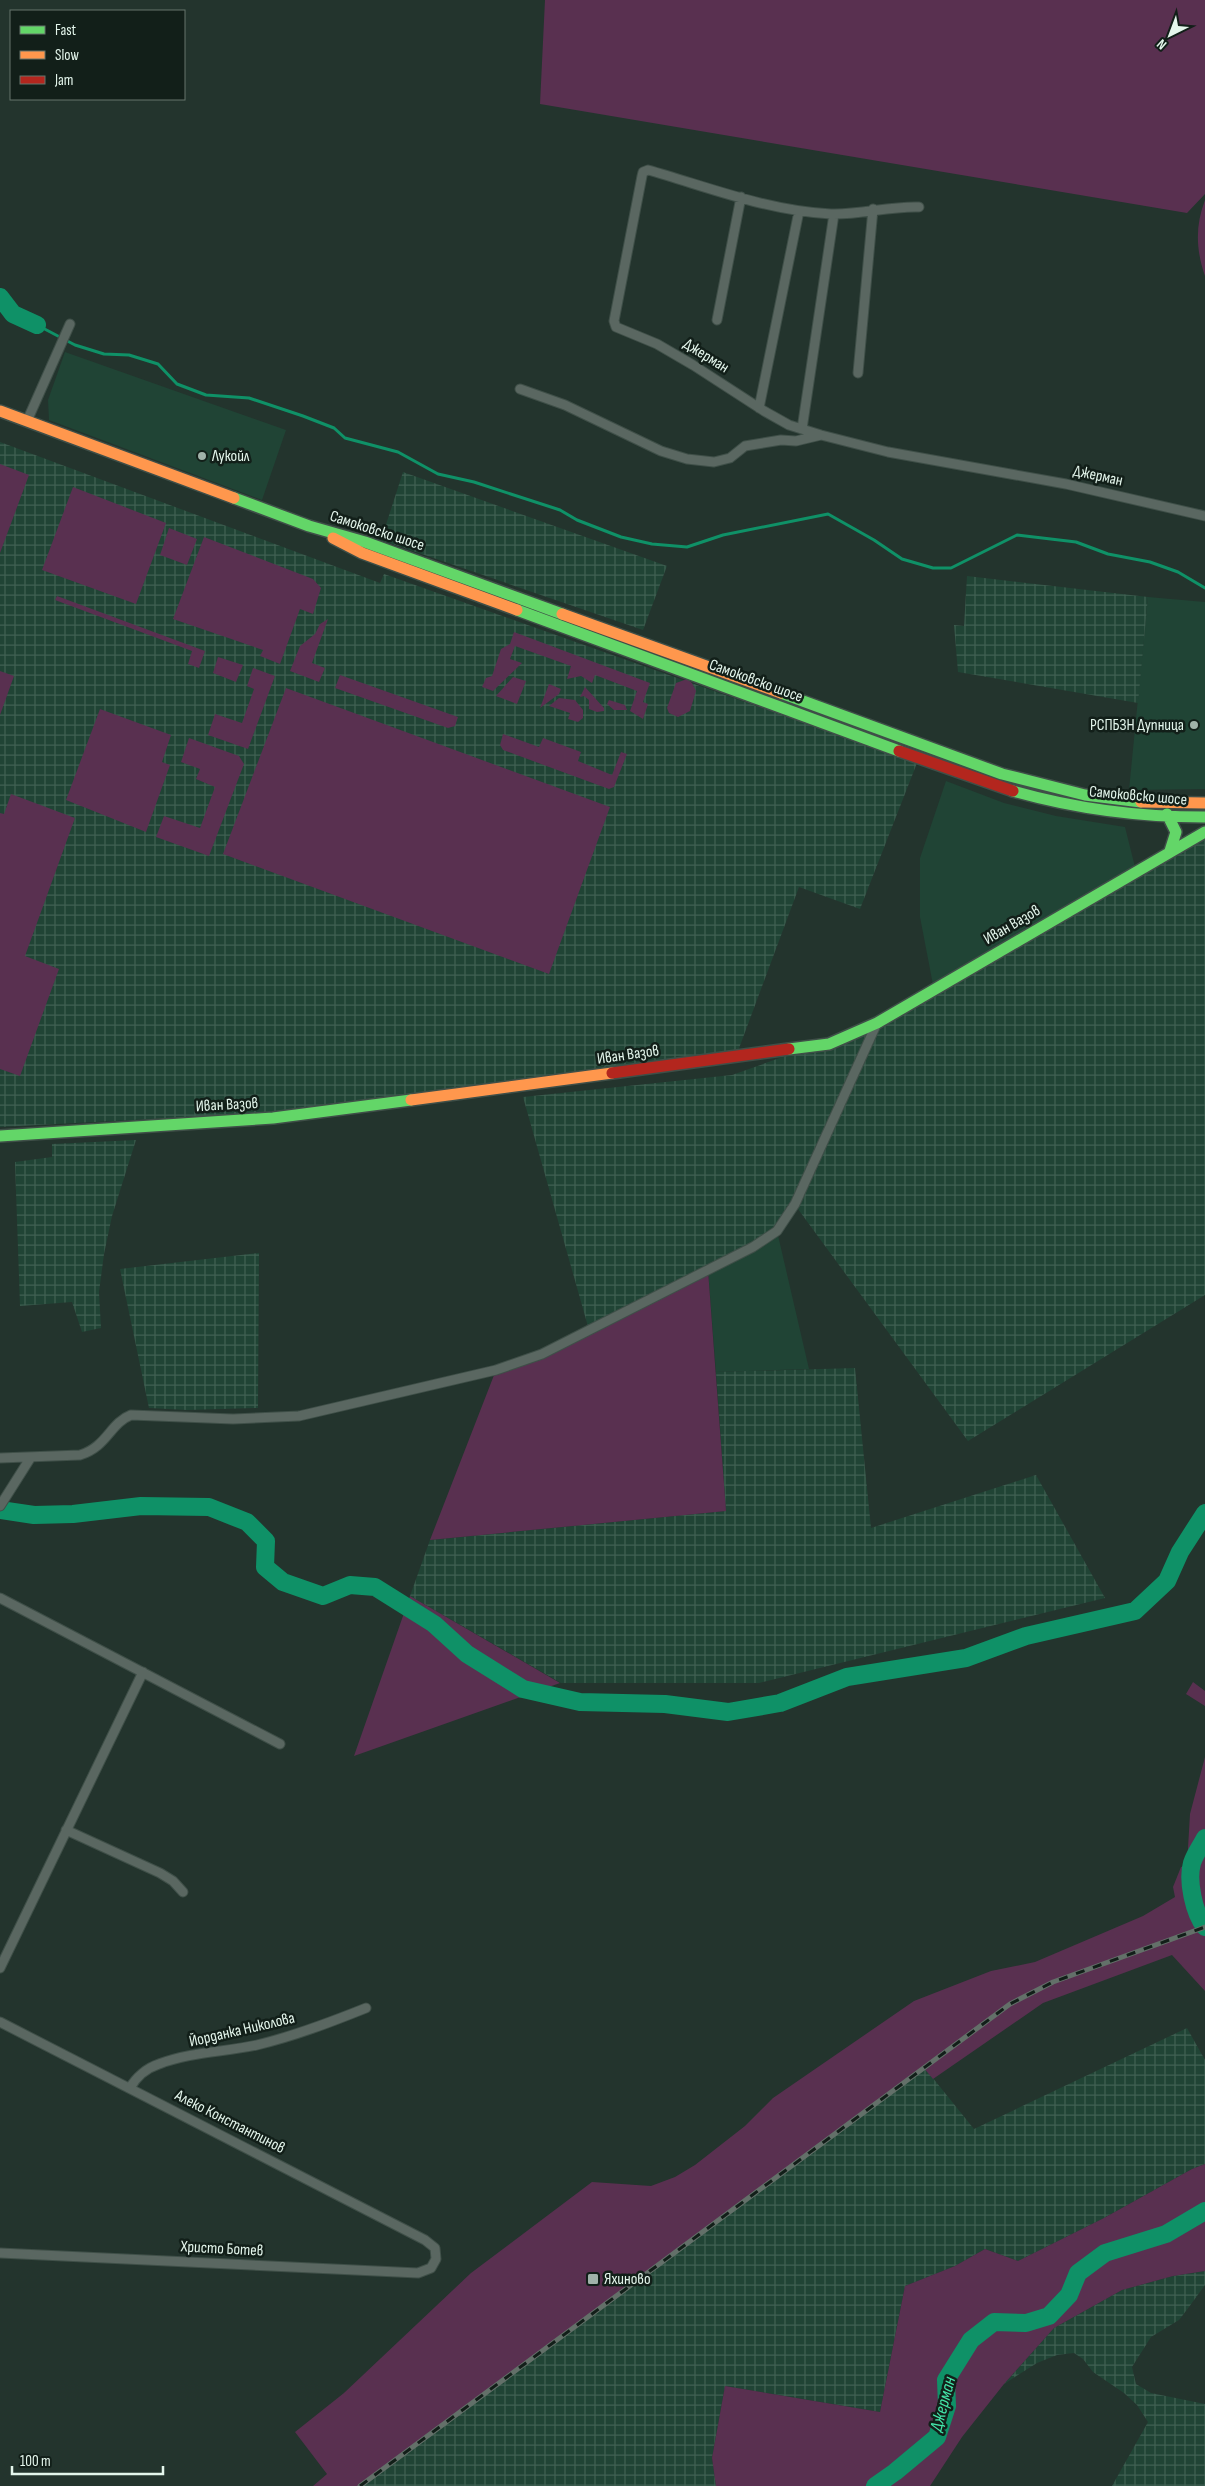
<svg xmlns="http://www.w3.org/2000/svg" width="1205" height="2486" viewBox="0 0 1205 2486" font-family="'Sofia Sans Condensed',sans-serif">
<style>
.built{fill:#204435}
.industrial{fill:url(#industrial-grid)}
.grass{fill:#593050}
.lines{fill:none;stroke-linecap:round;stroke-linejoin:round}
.stream{stroke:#0f9167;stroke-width:3}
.river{stroke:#0f9167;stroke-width:18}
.street-casing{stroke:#3f4f48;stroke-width:11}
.fast-casing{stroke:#3f4f48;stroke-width:14}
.slow-casing{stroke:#3f4f48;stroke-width:14}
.jam-casing{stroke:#3f4f48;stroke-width:14}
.street{stroke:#5a6761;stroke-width:9}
.fast{stroke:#63d668;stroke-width:11}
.slow{stroke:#ff974d;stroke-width:11}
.jam{stroke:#b3261e;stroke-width:11}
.rail-casing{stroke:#637069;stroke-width:5}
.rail{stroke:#121f19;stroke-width:3;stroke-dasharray:9;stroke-linecap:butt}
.poi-dot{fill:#a0b2a9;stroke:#121f19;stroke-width:2}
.labels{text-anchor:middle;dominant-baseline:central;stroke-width:5;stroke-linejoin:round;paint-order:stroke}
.street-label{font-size:16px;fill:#e4f6ec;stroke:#121f19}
.poi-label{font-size:16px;fill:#e4f6ec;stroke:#121f19;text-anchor:start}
.water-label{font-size:18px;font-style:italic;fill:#44e6aa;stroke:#121f19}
</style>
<defs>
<pattern id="industrial-grid" width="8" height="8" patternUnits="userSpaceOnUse" patternTransform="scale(1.25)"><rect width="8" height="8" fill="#204435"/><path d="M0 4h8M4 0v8" fill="none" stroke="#406052"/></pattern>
</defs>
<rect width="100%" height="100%" fill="#23342d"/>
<path class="built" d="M65,352L286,430L262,500L49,420L48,400Z
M1148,597L1205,602V789L1129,790Z
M946,781L1004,803L1056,816L1125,827L1136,871L934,990L920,917V858Z
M777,1231L809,1369L716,1372L708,1270Z"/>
<path class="industrial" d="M0,442L380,583L384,574L917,763L860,909L799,887L738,1051L265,1113L0,1127Z
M403,472L667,566L643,630L381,540Z
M967,576L1148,597L1138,703L958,672L954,625L964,626Z
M1205,832V1295L968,1441L795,1205L777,1231L589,1330L523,1097L732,1075L808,1048L829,1044Z
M136,1140L112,1216L104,1254L99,1292L101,1328L82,1332L72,1302L20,1306L15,1162L52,1157V1144Z
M259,1253L258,1408L187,1410L149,1408L120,1269Z
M855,1368L871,1528L1036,1475L1105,1598L759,1683H561L410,1596L430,1540L726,1511L716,1372Z
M1187,2028L1205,2060V2164L1192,2169L1104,2218L1018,2261L985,2249L955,2266L905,2286L880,2412L725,2386L712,2458L716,2486H360L924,2067L974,2129Z
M1205,2271V2285L1189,2307L1179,2320L1151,2337L1132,2367L1136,2384L1151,2393L1205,2404V2486H1112L1148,2422L1137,2405L1124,2393L1093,2372L1083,2359L1074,2353L1057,2355L1037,2363L1004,2384L1054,2328L1122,2290L1173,2276Z"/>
<path class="grass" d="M545,0H1205V194L1187,213L540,104Z
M1205,200V276C1196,250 1195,226 1205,200Z
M0,464L29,475L0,553Z
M73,487L166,523L136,604L42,570Z
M169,528L197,539L187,565L160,555Z
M204,537L313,579L321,588L313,614L300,609L280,664L260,656L263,650L173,619Z
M57,596L205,651L199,668L188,664L192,651L55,600Z
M328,619L312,663L325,668L319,682L290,671L300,646L315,634L320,624Z
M514,632L650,683L643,702L648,704L643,719L630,711L637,691L595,675L592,683L581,676L567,679L571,666L515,646L510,659L522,663L493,691L482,687L486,678L492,676L501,649L510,644Z
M218,657L243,665L236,682L213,673Z
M253,668L275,676L248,749L208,735L215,714L242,723L254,689L247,686Z
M0,671L14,676L0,715Z
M340,675L458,717L455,726L448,728L335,688Z
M513,677L526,681L517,704L496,696Z
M687,679L692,683L696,691L690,711L678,717L669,713L667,708L676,683Z
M549,684L561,689L559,694L540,708Z
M585,687L604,708V711L597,712L589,709V700L584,696L580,697Z
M286,688L610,807L549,974L223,854Z
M559,698L575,700L583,710V718L578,722L568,719L570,713L549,706Z
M609,700L625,705L627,710H614L607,704Z
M100,709L171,735L162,762L170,765L146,832L66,800Z
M503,734L539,747L543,738L581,752L578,761L612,775L621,752L627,754L614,787L609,789L503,750L500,745Z
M189,738L239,756L244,764L209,856L156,837L164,816L200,828L215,787L196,779L200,769L181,762Z
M11,794L75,818L25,956L59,969L20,1076L0,1069V813L4,814Z
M708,1270L726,1511L430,1540L496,1370L542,1354Z
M410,1596L560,1683L354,1756Z
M1193,1682L1205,1691V1706L1186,1694Z
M1205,1757V1991L1172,1955L1043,2003L933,2079L923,2067L360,2486H313L327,2474L295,2432L344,2393L471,2273L592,2182L651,2186L675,2177L695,2165L745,2126L773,2098L914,2001L991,1971L1035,1962L1143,1916L1175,1897L1173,1887L1181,1867L1187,1865L1190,1814Z
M1205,2164V2271L1173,2276L1122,2290L1054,2328L1004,2384L962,2437L930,2486H716L712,2458L725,2386L880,2412L905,2286L955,2266L985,2249L1018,2261L1104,2218L1192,2169Z"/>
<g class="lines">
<path class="stream" d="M37,325L75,345L104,354L129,355L158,364L177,384L206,395L249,398L303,416L334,428L345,438L398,452L438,474L474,482L560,510L577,520L621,537L652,544L687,547L723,535L828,514L874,540L902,559L933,568H951L1017,535L1076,542L1108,554L1150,562L1178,572L1205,588"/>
<path class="river" d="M0,297L13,314L37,325
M0,1510L34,1515L73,1514L141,1506L209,1507L247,1522L266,1541L265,1567L283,1582L323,1596L350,1585L375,1587L434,1624L467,1654L523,1689L580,1702L665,1704L728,1712L780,1703L847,1677L966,1658L1026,1636L1135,1611L1167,1581L1180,1552L1205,1513
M1205,1838C1201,1846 1195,1854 1192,1863C1187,1881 1194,1913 1205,1927
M875,2486L895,2472L937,2437L947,2406L946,2380L971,2340L994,2322L1026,2323L1049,2316L1069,2295L1078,2273L1105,2253L1166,2234L1205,2211"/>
<g class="street-casing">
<path id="street" d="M919,207C889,206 860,215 831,214C768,211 708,187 648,170L643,172L642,176L614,321L616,327L657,344L693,365L764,411L789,425L821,435L888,452L1066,484L1205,516
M717,320L741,197
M858,373L873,209
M520,389L565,405L661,451L687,459L714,462L730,458L745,446L781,440L796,441L821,435
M759,408L799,211
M27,421L70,324
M802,429L834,214
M0,1458L80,1455C107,1447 110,1423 131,1415L233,1419L299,1416L496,1370L542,1354L753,1247L777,1231L795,1204L877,1023
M0,1506L31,1457
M0,1598L280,1744
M66,1830L160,1873L173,1881L183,1892
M0,1968L143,1672
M0,2022L425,2240L435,2248L436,2259L431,2268L418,2273L0,2253
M130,2088C136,2077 147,2068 159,2064C190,2052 225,2052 257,2045C295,2036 331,2022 366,2008"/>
</g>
<g class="fast-casing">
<path id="fast" d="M234,498L309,526L365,542L562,614
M517,610L899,751
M781,693L1002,774L1085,795L1141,802
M1013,791C1076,809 1140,817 1205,817
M1167,814L1176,832L1170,851
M789,1049L829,1044L877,1023L1205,832
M0,1136L273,1118L411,1100"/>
</g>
<g class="slow-casing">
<path id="slow" d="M0,411L234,498
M333,538L362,553L517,610
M562,614L781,693
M1141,802L1205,803
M411,1100L612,1073"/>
</g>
<g class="jam-casing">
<path id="jam" d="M899,751L1013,791
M612,1073L789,1049"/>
</g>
<use href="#street" class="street"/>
<use href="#fast" class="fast"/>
<use href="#slow" class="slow"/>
<use href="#jam" class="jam"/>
<g class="rail-casing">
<path id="rail" d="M360,2486L1010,2004L1053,1982L1205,1927"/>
</g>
<use href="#rail" class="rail"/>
</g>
<g class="poi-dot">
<circle cx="202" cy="456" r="5"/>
<circle cx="1194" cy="725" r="5"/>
<rect x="587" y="2273" width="12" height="12" rx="2.5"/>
</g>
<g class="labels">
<g class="street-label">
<text transform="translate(706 356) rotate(32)">Джерман</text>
<text transform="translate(1098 476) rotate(12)">Джерман</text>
<text transform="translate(377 531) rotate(18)">Самоковско шосе</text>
<text transform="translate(756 681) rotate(20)">Самоковско шосе</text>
<text transform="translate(1138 796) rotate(5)">Самоковско шосе</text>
<text transform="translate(1012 925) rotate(-30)">Иван Вазов</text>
<text transform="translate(628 1055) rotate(-8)">Иван Вазов</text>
<text transform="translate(227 1105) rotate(-3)">Иван Вазов</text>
<text transform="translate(242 2030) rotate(-13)">Йорданка Николова</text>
<text transform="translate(230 2122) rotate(27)">Алеко Константинов</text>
<text transform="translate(222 2249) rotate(3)">Христо Ботев</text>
</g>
<g class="poi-label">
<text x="212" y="456">Лукойл</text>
<text x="1184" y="725" text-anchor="end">РСПБЗН Дупница</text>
<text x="604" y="2279">Яхиново</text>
</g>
<g class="water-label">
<text transform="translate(943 2404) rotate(-75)">Джерман</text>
</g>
</g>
<rect x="10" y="10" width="175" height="90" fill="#121f19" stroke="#66756d"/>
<rect x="20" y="26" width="25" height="8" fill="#63d668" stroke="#66756d"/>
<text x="55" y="35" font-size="15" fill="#e4f6ec">Fast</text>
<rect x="20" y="51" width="25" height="8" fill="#ff974d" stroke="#66756d"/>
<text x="55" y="60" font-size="15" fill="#e4f6ec">Slow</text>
<rect x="20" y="76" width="25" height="8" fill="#b3261e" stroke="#66756d"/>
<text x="55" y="85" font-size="15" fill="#e4f6ec">Jam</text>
<g transform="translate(1170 35) rotate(222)" stroke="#121f19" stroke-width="4" paint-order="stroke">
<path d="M0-4L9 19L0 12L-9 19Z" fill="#e4f6ec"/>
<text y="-8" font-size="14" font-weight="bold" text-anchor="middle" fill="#e4f6ec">N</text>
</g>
<path d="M12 2466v8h151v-8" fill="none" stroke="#e4f6ec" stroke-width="2.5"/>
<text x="20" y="2466" font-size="15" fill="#e4f6ec" stroke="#121f19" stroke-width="4" paint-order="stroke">100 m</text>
</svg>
